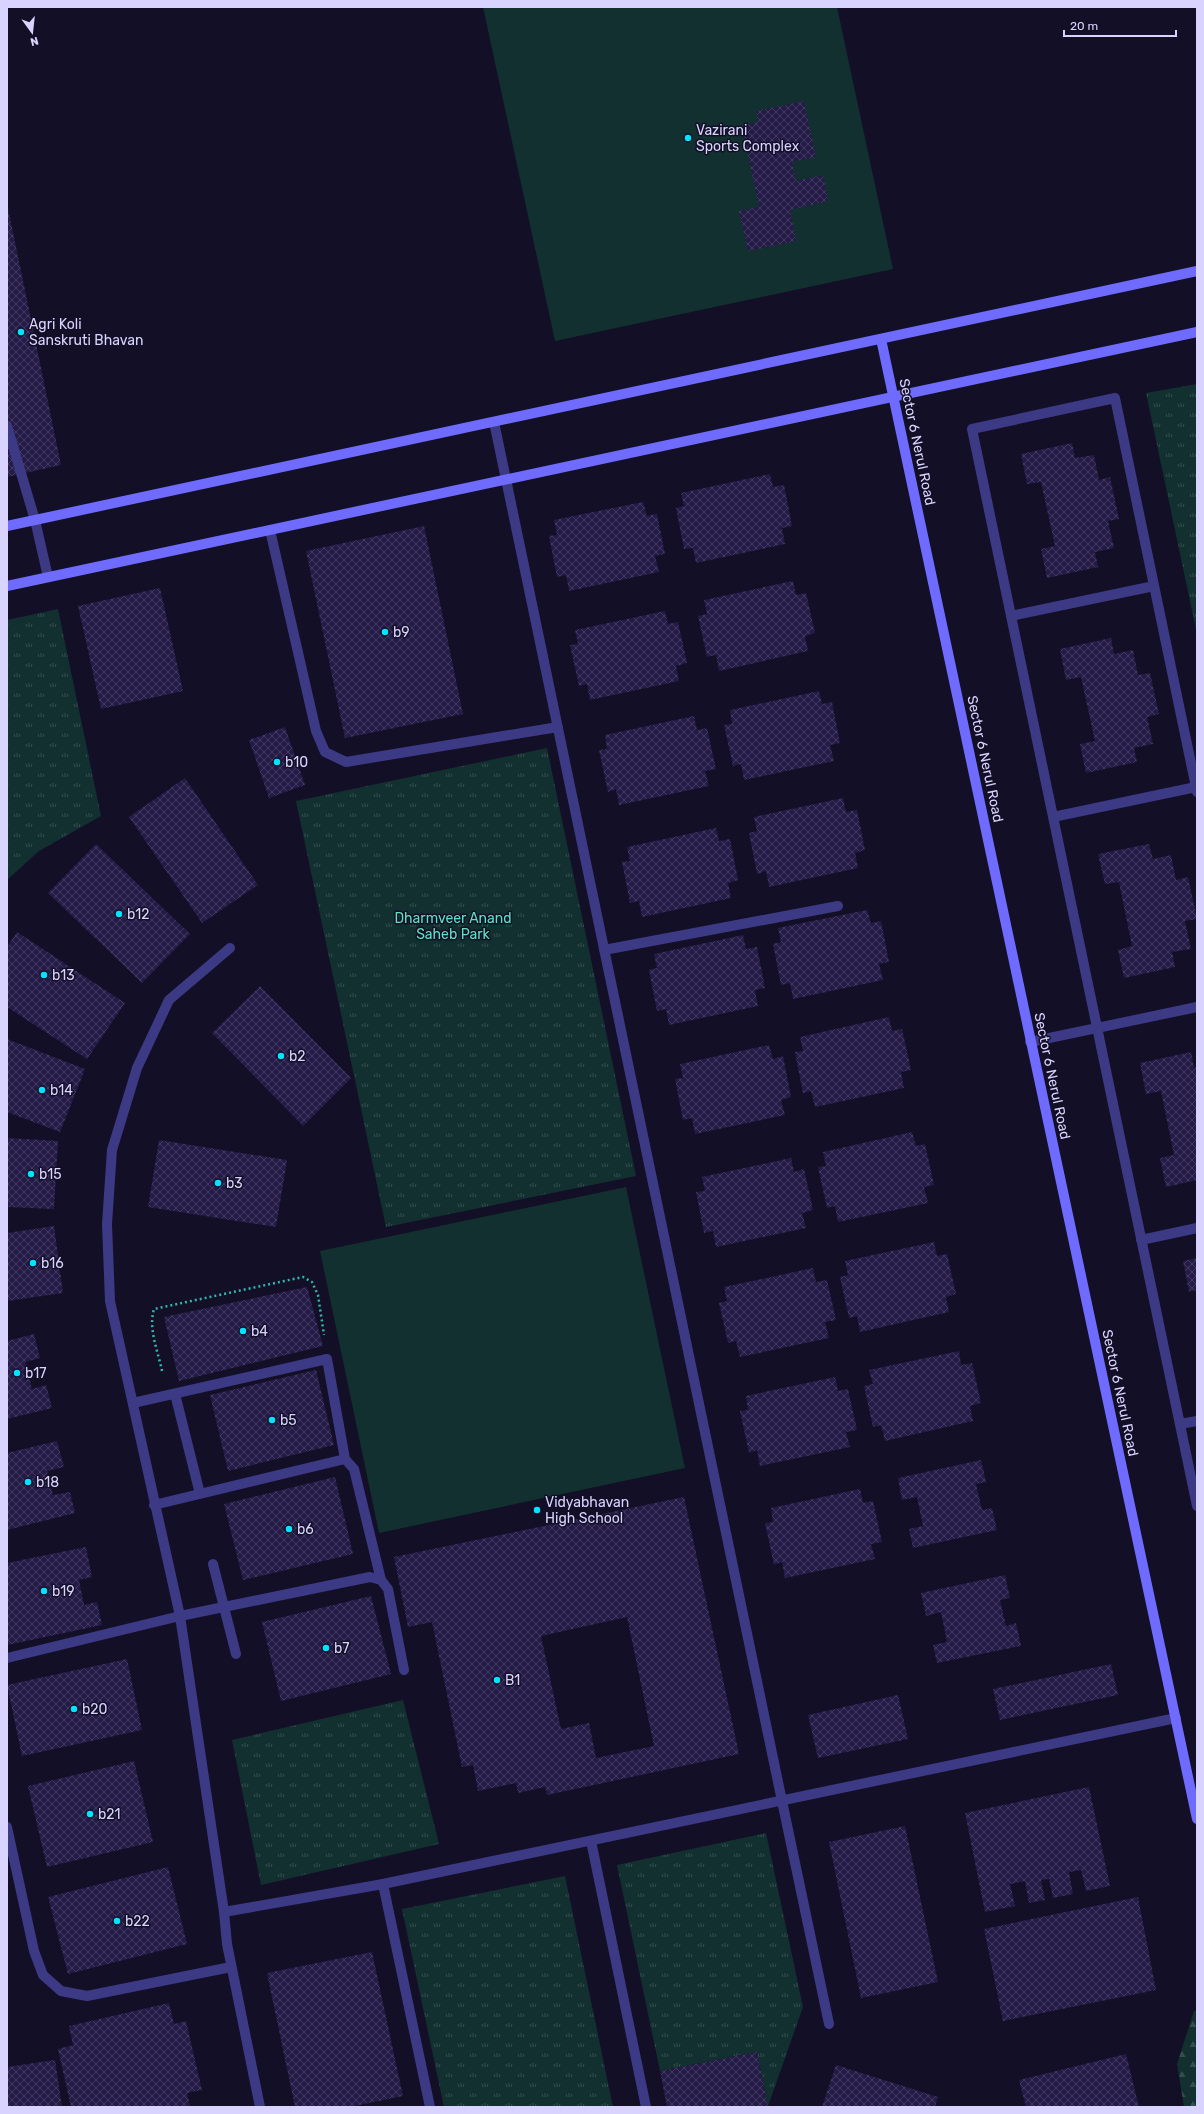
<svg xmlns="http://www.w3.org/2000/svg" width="1204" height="2114" viewBox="0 0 1204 2114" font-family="Rubik,sans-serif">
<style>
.forest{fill:url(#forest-firs)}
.park{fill:url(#park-tufts)}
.pitch{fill:#12302f}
.building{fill:url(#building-cross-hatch);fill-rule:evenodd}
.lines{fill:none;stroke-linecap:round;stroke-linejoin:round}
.path{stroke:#2fb8b0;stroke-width:2.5;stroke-dasharray:2 3;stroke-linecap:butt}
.lane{stroke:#3d3a85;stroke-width:10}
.street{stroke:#3d3a85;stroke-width:10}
.secondary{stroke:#6f6bff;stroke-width:10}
.poi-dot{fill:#00e5ff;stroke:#130f26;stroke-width:1.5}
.labels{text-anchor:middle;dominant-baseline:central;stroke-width:3;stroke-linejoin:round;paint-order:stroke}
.poi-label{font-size:14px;fill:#d9d4ff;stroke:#130f26;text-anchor:start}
.street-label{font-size:14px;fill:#d9d4ff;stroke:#130f26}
.park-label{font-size:14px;fill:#5fe0c0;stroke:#130f26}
</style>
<defs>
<pattern id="forest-firs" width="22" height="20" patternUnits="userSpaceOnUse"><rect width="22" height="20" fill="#12302f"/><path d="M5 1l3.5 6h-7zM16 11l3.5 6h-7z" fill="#344d4e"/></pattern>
<pattern id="park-tufts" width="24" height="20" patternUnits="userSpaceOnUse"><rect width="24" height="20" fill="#12302f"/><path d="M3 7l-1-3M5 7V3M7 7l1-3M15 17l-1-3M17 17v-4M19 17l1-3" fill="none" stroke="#344d4e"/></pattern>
<pattern id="building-cross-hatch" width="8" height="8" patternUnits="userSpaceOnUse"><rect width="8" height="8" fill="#241b47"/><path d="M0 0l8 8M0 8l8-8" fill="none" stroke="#433b63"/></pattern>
</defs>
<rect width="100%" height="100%" fill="#130f26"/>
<path class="forest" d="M1194,2011H1197V2107H1184L1177,2064Z"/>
<path class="park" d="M1197,384V634L1146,393Z
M58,609L101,816L39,851L7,880V620Z
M547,748L636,1176L386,1227L296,801Z
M403,1700L439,1844L261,1885L232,1740Z
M766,1833L803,2007L768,2106L757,2052L660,2071L617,1865Z
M565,1876L613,2107H444L402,1909Z"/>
<path class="pitch" d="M483,7H837L893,269L555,341Z
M626,1187L685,1468L379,1533L320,1251Z"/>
<path class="building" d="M804,101L816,157L792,162L796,181L823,175L828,201L790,210L796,241L748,251L739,211L759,207L742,126L758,122L756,111Z
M7,203L61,465L7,477Z
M1072,443L1075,458L1094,455L1099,480L1110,477L1119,519L1108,521L1114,548L1095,552L1098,567L1047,578L1041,549L1055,546L1041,482L1027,484L1021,454Z
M770,474L773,487L784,485L792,526L782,528L785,544L696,563L693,548L684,549L676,508L684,506L681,493Z
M643,502L647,516L657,514L665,554L655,556L659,572L569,591L566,575L557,577L549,536L557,535L554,520Z
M424,526L463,714L345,738L306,551Z
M793,581L796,595L806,593L815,633L805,636L808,651L719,671L716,655L707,657L698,616L707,614L704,600Z
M160,588L183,691L101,709L78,606Z
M665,611L668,624L678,622L687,663L676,666L679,681L590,700L587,684L579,686L570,645L578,644L575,630Z
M1111,638L1114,654L1133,650L1138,675L1150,673L1159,714L1147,717L1153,744L1134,748L1137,762L1086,773L1080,744L1095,741L1081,677L1066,680L1060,649Z
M819,691L822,704L832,702L840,743L830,745L834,761L744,780L741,764L733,766L724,725L732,724L730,710Z
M694,716L697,730L707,728L716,769L705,771L709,786L619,805L616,789L608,792L599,750L607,749L605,735Z
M285,727L305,785L269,798L249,740Z
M185,778L258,885L202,923L129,817Z
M843,798L846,812L857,810L865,850L855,853L858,868L769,887L766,871L757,874L749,833L757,831L754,817Z
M716,828L719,841L730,839L738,880L728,883L731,898L642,917L639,901L630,903L622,862L630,861L627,847Z
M96,844L190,934L142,983L48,893Z
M1149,844L1153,859L1171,855L1176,880L1188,877L1197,919L1185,921L1191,949L1172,952L1175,967L1124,978L1118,950L1132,946L1119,882L1105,884L1098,854Z
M867,910L871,923L881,921L889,962L879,964L883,980L793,999L790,983L781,985L773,944L781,942L778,928Z
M17,932L125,1003L87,1059L7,1007V947Z
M743,935L746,949L757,947L765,988L755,990L758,1006L669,1025L666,1009L657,1011L649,970L657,968L654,954Z
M260,986L351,1078L303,1126L212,1033Z
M889,1017L892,1031L902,1029L911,1070L901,1072L904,1088L815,1107L811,1091L803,1093L795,1052L803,1051L800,1037Z
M7,1039L85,1069L60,1132L7,1112Z
M769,1045L773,1059L783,1056L791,1097L781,1100L785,1115L695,1134L692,1118L683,1120L675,1079L683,1078L680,1064Z
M1191,1052L1194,1068L1197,1067V1180L1166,1187L1160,1158L1174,1155L1161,1091L1146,1094L1140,1063Z
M912,1132L916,1146L925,1144L934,1185L924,1187L928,1203L838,1222L835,1206L827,1208L818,1167L826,1166L823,1152Z
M7,1138L58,1141L54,1209L7,1207Z
M159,1140L287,1160L276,1227L148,1207Z
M791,1158L794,1172L804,1169L813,1210L802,1213L806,1228L716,1247L713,1231L704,1233L696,1192L705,1191L702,1177Z
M54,1226L63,1293L7,1301V1233Z
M934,1242L937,1256L947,1254L956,1294L946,1297L949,1312L860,1332L857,1316L849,1318L840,1277L848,1275L845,1261Z
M1197,1258V1290L1189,1292L1183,1261Z
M813,1268L816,1282L827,1280L836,1320L825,1322L829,1338L740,1357L736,1341L728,1343L719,1303L727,1301L724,1287Z
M307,1287L323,1346L179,1381L164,1317Z
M34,1334L40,1358L25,1362L32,1389L46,1385L52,1408L7,1419V1341Z
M959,1351L961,1365L972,1363L981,1403L970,1406L973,1421L885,1441L881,1425L873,1427L864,1386L873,1384L869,1370Z
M316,1370L334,1445L228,1471L210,1395Z
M835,1377L838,1391L848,1389L857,1430L846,1432L850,1447L760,1466L757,1450L749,1453L740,1411L748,1410L746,1396Z
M57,1441L64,1467L47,1471L53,1495L70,1492L75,1513L7,1530V1453Z
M981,1460L986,1482L976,1484L982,1510L992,1508L997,1530L913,1548L909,1529L923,1526L917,1497L902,1500L898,1478Z
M335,1477L353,1554L243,1580L224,1504Z
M860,1489L863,1503L873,1501L882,1542L871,1544L875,1559L785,1578L782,1562L774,1565L765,1523L773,1522L771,1508Z
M684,1497L739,1754L547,1795L545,1787L518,1793L516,1783L478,1791L473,1765L462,1767L432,1622L408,1627L394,1557ZM627,1617L654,1746L596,1758L589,1723L561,1729L541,1636Z
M86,1547L92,1577L79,1580L84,1605L97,1602L102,1625L7,1645V1563Z
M1005,1575L1010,1598L1000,1600L1006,1626L1016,1623L1021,1646L937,1663L933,1645L947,1642L941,1612L926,1616L921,1593Z
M371,1596L391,1674L281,1701L262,1622Z
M127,1659L142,1730L22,1756L7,1685Z
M1111,1664L1118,1695L1000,1720L993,1689Z
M898,1695L908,1739L818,1758L808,1715Z
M134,1761L153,1842L47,1867L28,1786Z
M1089,1787L1110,1886L1086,1891L1081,1870L1069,1872L1073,1894L1053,1898L1049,1879L1041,1880L1045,1900L1029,1903L1025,1881L1010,1884L1015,1906L985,1912L965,1813Z
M905,1826L938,1982L861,1998L829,1842Z
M168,1867L187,1944L68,1974L48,1897Z
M1138,1897L1156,1990L1003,2021L984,1929Z
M372,1952L403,2096L350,2107H295L267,1973Z
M169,2003L174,2024L186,2021L202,2090L187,2093L190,2106L71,2107L58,2049L73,2045L69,2026Z
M757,2052L768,2106L667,2107L660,2071Z
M1126,2054L1139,2107H1026L1019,2080Z
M55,2060L62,2107H7V2067Z
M836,2065L938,2097L935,2107H822Z"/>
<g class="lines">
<path class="path" d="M162,1371C158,1351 148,1329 154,1309L303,1277L312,1282L318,1295L324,1335"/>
<path class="lane" d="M7,426L35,520L48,577
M1011,616L1154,586
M1197,792L1115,398L972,429L1197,1506
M1053,817L1196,787
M1030,1042L1197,1007
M1141,1240L1197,1228
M1180,1424L1197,1421
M782,1801L829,2024
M383,1884L430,2107"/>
<path class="street" d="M494,422L782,1801
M270,530L316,731L325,752L346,762L558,727
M230,948L169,1000L137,1068L112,1150L107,1224L110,1301L180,1616L224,1912L383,1884L1176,1718
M604,950L838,906
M175,1394L200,1494
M133,1403L327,1359L345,1459
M154,1505L345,1459L354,1469L381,1580
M213,1564L236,1654
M7,1658L180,1616L370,1577L381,1580L388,1589L404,1670
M7,1827L34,1951L43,1975L61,1991L87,1996L231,1967
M591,1841L646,2107
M224,1912L227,1944L260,2107"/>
<path class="secondary" d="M881,339L1197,1819
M7,526L1197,271
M7,586L1197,332"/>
</g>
<g class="poi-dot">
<circle cx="688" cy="138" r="4"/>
<circle cx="21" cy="332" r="4"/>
<circle cx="385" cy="632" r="4"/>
<circle cx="277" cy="762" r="4"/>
<circle cx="119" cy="914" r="4"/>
<circle cx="44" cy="975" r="4"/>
<circle cx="281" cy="1056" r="4"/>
<circle cx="42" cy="1090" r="4"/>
<circle cx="31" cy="1174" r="4"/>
<circle cx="218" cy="1183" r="4"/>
<circle cx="33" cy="1263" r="4"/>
<circle cx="243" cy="1331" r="4"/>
<circle cx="17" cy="1373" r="4"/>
<circle cx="272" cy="1420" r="4"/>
<circle cx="28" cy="1482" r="4"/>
<circle cx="537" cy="1510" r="4"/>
<circle cx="289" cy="1529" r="4"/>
<circle cx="44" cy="1591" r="4"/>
<circle cx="326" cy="1648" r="4"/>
<circle cx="497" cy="1680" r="4"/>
<circle cx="74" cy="1709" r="4"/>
<circle cx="90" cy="1814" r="4"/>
<circle cx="117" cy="1921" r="4"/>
</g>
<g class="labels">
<g class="poi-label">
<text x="696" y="130">Vazirani<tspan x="696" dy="16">Sports Complex</tspan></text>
<text x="29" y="324">Agri Koli<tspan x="29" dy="16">Sanskruti Bhavan</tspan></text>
<text x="393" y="632">b9</text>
<text x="285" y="762">b10</text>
<text x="127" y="914">b12</text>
<text x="52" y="975">b13</text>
<text x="289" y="1056">b2</text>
<text x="50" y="1090">b14</text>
<text x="39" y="1174">b15</text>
<text x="226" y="1183">b3</text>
<text x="41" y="1263">b16</text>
<text x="251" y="1331">b4</text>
<text x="25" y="1373">b17</text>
<text x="280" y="1420">b5</text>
<text x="36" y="1482">b18</text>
<text x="545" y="1502">Vidyabhavan<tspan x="545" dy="16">High School</tspan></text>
<text x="297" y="1529">b6</text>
<text x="52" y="1591">b19</text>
<text x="334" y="1648">b7</text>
<text x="505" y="1680">B1</text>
<text x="82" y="1709">b20</text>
<text x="98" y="1814">b21</text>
<text x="125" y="1921">b22</text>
</g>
<g class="street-label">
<text transform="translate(917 442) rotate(78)">Sector 6 Nerul Road</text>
<text transform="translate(985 759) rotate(78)">Sector 6 Nerul Road</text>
<text transform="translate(1052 1076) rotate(78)">Sector 6 Nerul Road</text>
<text transform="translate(1120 1393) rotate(78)">Sector 6 Nerul Road</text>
</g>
<g class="park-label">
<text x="453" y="918">Dharmveer Anand<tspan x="453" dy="16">Saheb Park</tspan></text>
</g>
</g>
<rect width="1204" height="2114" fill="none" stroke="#d9d4ff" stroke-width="16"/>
<g transform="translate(32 32) rotate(165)" stroke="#130f26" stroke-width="3" paint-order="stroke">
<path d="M0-3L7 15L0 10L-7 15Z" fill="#d9d4ff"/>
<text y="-6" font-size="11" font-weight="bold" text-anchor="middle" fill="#d9d4ff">N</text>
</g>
<path d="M1064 30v6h112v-6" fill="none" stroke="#d9d4ff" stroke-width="2"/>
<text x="1070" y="30" font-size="12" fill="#d9d4ff" stroke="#130f26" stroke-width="3" paint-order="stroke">20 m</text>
</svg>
